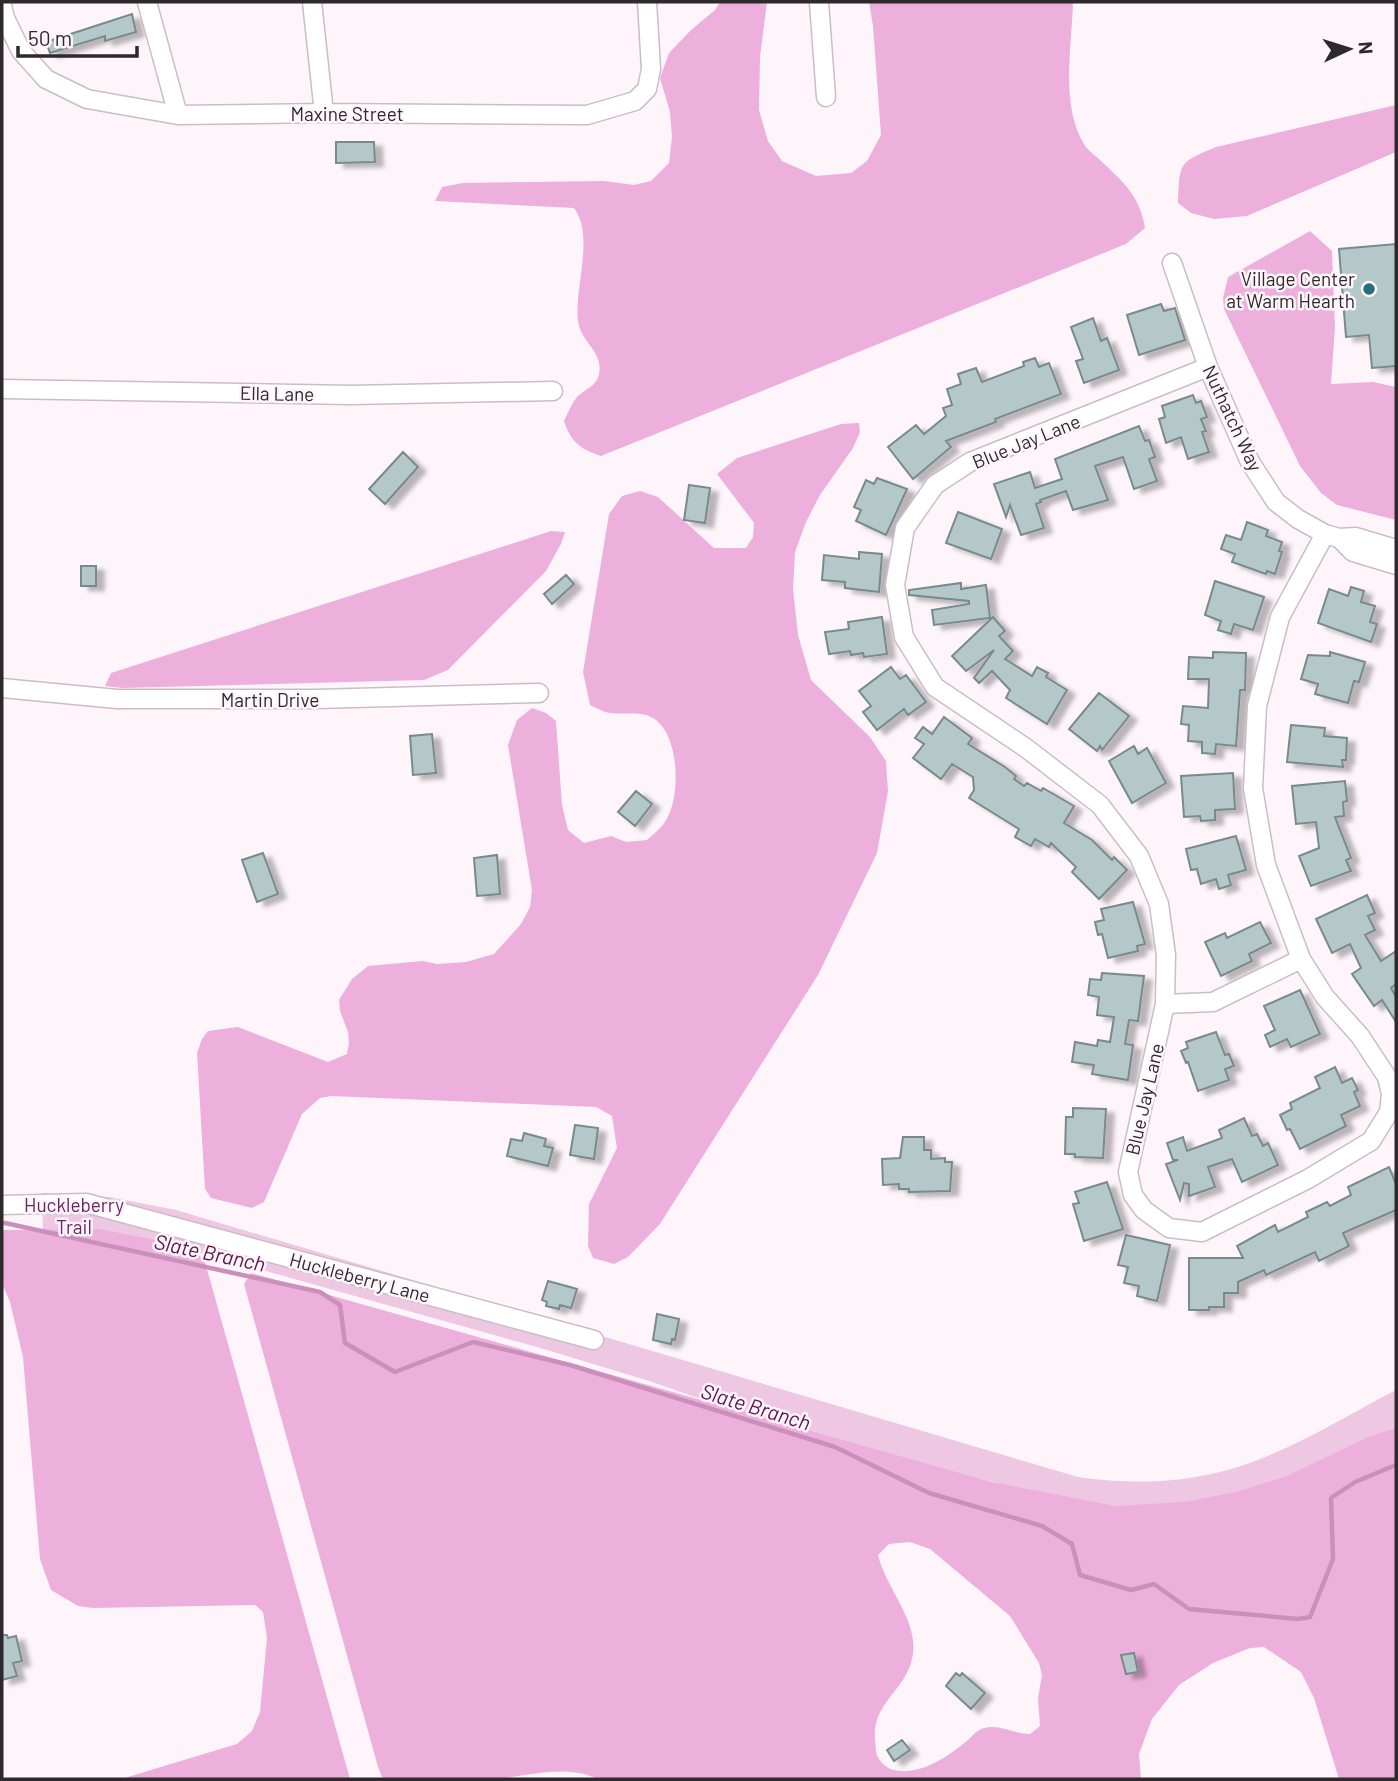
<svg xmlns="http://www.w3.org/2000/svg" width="1398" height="1781" viewBox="0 0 1398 1781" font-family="Barlow,sans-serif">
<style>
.green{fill:#eec7e2}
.forest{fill:#edb0dc;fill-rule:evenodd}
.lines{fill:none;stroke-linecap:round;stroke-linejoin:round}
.stream{stroke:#ca8fba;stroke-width:4.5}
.building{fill:#b5c8c9;stroke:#788a8c;stroke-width:2;filter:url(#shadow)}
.street-casing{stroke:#cbbdc6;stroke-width:21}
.street{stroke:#fff;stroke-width:18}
.poi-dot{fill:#257077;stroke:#fef5fb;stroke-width:2.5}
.labels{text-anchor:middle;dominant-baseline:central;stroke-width:5;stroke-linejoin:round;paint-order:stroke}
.street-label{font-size:19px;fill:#2e292d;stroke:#fef5fb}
.poi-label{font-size:19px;fill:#2e292d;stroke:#fef5fb;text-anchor:end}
.park-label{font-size:19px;fill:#6b245c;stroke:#fef5fb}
.water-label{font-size:21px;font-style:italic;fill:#5b144d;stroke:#fef5fb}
</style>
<defs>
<filter id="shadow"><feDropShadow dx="8" dy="4.5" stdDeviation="2" flood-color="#0004"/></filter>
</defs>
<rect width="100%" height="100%" fill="#fef5fb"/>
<path class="green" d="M42,1193L109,1197L176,1210L1078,1477C1122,1483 1163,1484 1206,1475C1274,1462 1336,1421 1396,1390V1433L1333,1462L1193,1509L1113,1512L977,1478L738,1412L649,1381L537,1347L212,1256L137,1238L43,1234Z"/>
<path class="forest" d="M720,2H767L760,57L759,110L768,141L782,161L816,176L851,173L867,161L881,135L873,26L869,2H1073C1072,46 1060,105 1084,144C1087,150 1094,154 1099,159C1122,181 1140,195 1145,228L1126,244L601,456C580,449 571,442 564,421C568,413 572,403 577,397C585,389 597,386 599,374C604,352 581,343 578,321C574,288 595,236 574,208L435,201L442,187L463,183L604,181L634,185L651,181L669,163L672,137L670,112L660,78L669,53L691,30L715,10Z
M1396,105V152L1247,216L1214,219L1191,213L1178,203C1180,162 1178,163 1216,147Z
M1310,231L1332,251L1335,327L1331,384L1373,382L1396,387V520L1337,505L1321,493L1300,466L1224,309L1223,298L1228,277Z
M859,423L860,432L853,448L820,495L806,522L795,552L793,589L798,635L811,680L870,737L886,761L888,791L877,853L818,975L660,1224L628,1257L614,1264L593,1258L588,1246L589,1204L617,1148L612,1116L596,1107L331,1096L320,1098L302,1114L264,1202L252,1208L211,1198L205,1189L197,1053L202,1039L208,1031L238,1027L328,1062L347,1054L349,1043L348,1032L340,1011L339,1000L352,979L368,966L423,961L437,964L466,962L494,954L521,924L530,907L532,890L508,745L517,720L532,708L546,713L556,721L562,805L568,830L584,843L611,836L626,842L647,840C653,834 662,828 666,820C681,797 680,734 653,718C639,710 620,716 605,712C600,710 594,707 590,705L583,672L609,514L622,496L640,491L658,497L714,548H746L753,537L754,523L717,474L737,458L841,424Z
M551,531L565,532L561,544L546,571L448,670L424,680L122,688L105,686L111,673Z
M99,1229L192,1247L205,1262L350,1779H121L237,1744L252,1731L260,1712L267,1638L263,1612L255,1605L93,1608L78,1606L51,1590L40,1559L23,1357L10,1302L2,1283V1230Z
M251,1273L992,1482L1115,1506L1184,1502L1236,1492L1287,1476L1368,1437L1396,1428V1779H1339L1314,1698L1301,1672L1264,1647L1250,1648L1213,1663L1179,1685L1152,1719L1139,1754L1141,1779H598C564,1764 531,1776 496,1779C461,1781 423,1779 387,1779L382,1777L378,1767L244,1284ZM910,1542L930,1549L1010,1616L1039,1663L1042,1675L1038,1698L1040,1726L1030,1734C1013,1734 1001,1724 984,1728C976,1730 970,1739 963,1744C947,1757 927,1770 906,1771C894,1771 887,1770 879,1759C875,1753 876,1747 875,1739C872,1703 905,1691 912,1659C921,1623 886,1589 878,1555L889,1544Z"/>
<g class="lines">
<path class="stream" d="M5,1223L320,1292L340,1305L345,1343L395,1372L473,1342L570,1365L835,1447L929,1493L1042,1526L1072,1544L1080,1575L1131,1590L1154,1584L1189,1609L1298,1619L1310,1617L1333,1559L1331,1498L1355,1482L1396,1465"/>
</g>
<path class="building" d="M132,14L136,32L105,41V36L50,53L46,42Z
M336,142H374L375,162L336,163Z
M1396,244V366L1372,368L1369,335L1346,337L1339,249Z
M1161,304L1164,311L1175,308L1185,340L1139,355L1127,315Z
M1093,318L1101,341L1107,338L1119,370L1084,383L1076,361L1083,359L1071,327Z
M1035,358L1039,367L1049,363L1061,394L995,419L996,422L946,441L951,447L913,479L888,447L916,425L924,434L946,416L943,408L952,405L947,389L961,384L958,374L976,368L982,382L1024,366L1023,362Z
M1193,395L1196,403L1201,401L1207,417L1201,419L1206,431L1202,432L1209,452L1188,459L1181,437L1166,443L1159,419L1165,417L1162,406Z
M1139,426L1145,441L1149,440L1155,457L1149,459L1157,481L1134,489L1123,457L1095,466L1108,500L1073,510L1066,491L1040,500L1041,502L1036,504L1044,528L1021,535L1010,505L1006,517L994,484L1030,472L1035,488L1062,479L1055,459Z
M403,452L418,467L385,504L369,489Z
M877,478L907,489L886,535L856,521L861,510L854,507L866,480L874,484Z
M689,485L710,488L705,523L684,520Z
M958,512L1002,529L991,559L946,543Z
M1247,522L1268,530L1266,536L1282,542L1279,551L1282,552L1275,574L1267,571L1266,574L1232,562L1235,554L1221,549L1226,535L1241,540Z
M859,552L882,554L879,592L845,588V582L822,580L824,555L859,559Z
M81,566H96V586H81Z
M566,575L574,584L552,604L544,594Z
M1215,581L1264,597L1253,630L1234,624L1231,634L1218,630L1221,621L1205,615Z
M961,583V589L986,585L990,618L934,625L932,610L969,604V601L909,595V590Z
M1351,587L1364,591L1361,602L1375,606L1370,622L1377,624L1371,642L1318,623L1329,589L1348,596Z
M882,617L887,654L864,657L863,653L851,655L850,651L829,654L825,632L849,629L848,622Z
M993,617L1005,631L999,636L1013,651L1005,659L1032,676L1037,667L1048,673L1046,677L1067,690L1047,724L1006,698L1010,690L992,671L979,683L974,678L994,650L966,671L952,656Z
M1213,652L1246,653L1245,690H1240L1236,746L1216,744L1215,754L1202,753V742L1188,741L1189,725L1181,724L1183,706L1208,708L1209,679H1188L1189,657L1213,658Z
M1330,652L1365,662L1359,682L1354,681L1348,703L1315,694L1318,684L1301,679L1308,655L1330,656Z
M891,667L900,679L906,675L926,702L908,715L904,709L877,730L863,712L871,706L859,691Z
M1099,693L1129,716L1102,750L1100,746L1097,751L1069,729Z
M944,717L972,738L968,744L1005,767L1016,776L1014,779L1024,786L1027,783L1041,791L1043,788L1074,806L1064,823L1092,840L1112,860L1114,857L1127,870L1099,899L1072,872L1076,867L1051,843L1049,847L1035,839L1031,846L1015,837L1019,829L969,798L974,790L973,777L952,764L941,779L913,758L924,744L915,738L923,727L932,734Z
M1291,725L1325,728L1324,736L1347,738L1346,760H1342L1343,767L1287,762Z
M432,734L436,773L413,775L410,736Z
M1134,746L1138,754L1147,748L1166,783L1132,803L1109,761Z
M1233,773L1235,809L1215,810V820L1201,821L1200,816L1184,817L1181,776Z
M1345,781L1347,801L1343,802L1344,816L1335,817L1351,858L1346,860L1351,871L1311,886L1299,856L1319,848L1316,822L1296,824L1292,786Z
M636,791L652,804L635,826L618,812Z
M1236,836L1246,870L1228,875L1231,885L1219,889L1216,879L1201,884L1197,869L1191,870L1186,849Z
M263,853L278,894L257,902L242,860Z
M497,855L500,894L477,896L474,858Z
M1367,895L1375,913L1368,916L1375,930L1365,935L1381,961L1396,951V984L1391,988L1396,997V1022L1382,1000L1374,1006L1352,974L1361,968L1350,944L1332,953L1316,919Z
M1133,902L1145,944L1137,946L1138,951L1108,958L1102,934L1098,935L1095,922L1104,920L1101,909Z
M1260,922L1271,943L1249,954L1252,961L1221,976L1205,942L1225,933L1227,938Z
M1102,973L1144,976L1138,1021L1129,1020L1125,1044L1133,1045L1128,1080L1092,1074L1094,1065L1072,1062L1075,1042L1097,1046L1098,1040L1110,1042L1114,1017L1097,1015L1099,997L1088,995L1090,979L1101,980Z
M1300,990L1320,1034L1291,1047L1287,1039L1270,1047L1265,1035L1275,1030L1264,1006Z
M1216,1032L1225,1055L1229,1054L1234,1066L1225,1069L1229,1080L1198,1091L1188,1062L1186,1063L1181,1051L1188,1048L1186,1042Z
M1335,1067L1342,1083L1352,1078L1358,1090L1354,1092L1360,1106L1341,1115L1346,1126L1300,1149L1290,1129L1287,1130L1280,1115L1292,1109L1290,1103L1320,1088L1315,1077Z
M1073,1108L1106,1109L1103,1158L1075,1157V1154H1065L1066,1117H1073Z
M1244,1118L1252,1136L1257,1134L1263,1146L1268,1143L1278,1165L1242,1182L1232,1159L1208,1167L1215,1187L1189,1196V1184L1184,1183L1180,1200L1166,1164L1178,1160H1173L1167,1143L1183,1137L1187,1151L1222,1138L1219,1130Z
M575,1125L598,1128L594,1159L570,1155Z
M524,1133L546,1139L544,1146L553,1148L548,1166L507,1156L511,1139L522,1141Z
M903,1137H924V1150H931V1159L945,1158V1162H952L950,1191L909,1192V1189H899V1184L883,1185L882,1159L900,1158Z
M1389,1167L1396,1184V1210L1343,1233L1349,1246L1319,1261L1315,1252L1266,1275L1264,1270L1238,1282V1293H1224V1307H1209V1310H1189V1258H1243L1237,1246L1275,1225L1278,1232L1308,1217L1306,1212L1327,1202L1330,1206L1351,1195L1348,1187Z
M1107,1182L1123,1229L1084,1241L1073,1204L1079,1203L1075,1192Z
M1126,1235L1170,1245L1157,1301L1137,1296L1139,1286L1124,1283L1128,1267L1118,1265Z
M548,1281L577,1289L571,1308L560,1305L559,1309L546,1306L547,1302L542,1300Z
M657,1314L679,1319L675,1340L672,1339L671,1344L653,1340Z
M2,1635H7L8,1638L16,1636L22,1661L13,1663L17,1676L2,1680Z
M1134,1653L1138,1672L1126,1674L1121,1655Z
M956,1673L960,1676L962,1673L985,1693L971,1709L946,1686Z
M902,1740L910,1750L894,1761L887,1750Z"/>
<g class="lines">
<g class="street-casing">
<path id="street" d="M147,2L178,115
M312,2L324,113
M819,2L826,97
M2,5L5,18L21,51L46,79L87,99L178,115L324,113L587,115L635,101L647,89L651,69L647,2
M1172,263L1208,367L1250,462L1276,502L1298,519L1325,534L1339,538L1356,537L1396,549
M1208,367L970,462L935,485L905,528L895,585L904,637L935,687L1026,748L1100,805L1139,856L1159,904L1166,955L1165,1004L1128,1172L1133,1195L1144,1210L1169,1228L1202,1232L1308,1179L1371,1141L1389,1112L1391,1094L1387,1077L1360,1036L1325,997L1301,959L1266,865L1253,788L1257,706L1280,617L1325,534
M2,389L351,395L553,391
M1339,538L1353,552L1396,565
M2,688L117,699H317L539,693
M1165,1004L1213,1002L1301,959
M2,1205L86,1203L594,1340"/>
</g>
<use href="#street" class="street"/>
</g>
<circle class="poi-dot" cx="1369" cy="289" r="7"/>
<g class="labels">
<g class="street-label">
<text x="347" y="113">Maxine Street</text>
<text transform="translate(277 393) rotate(1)">Ella Lane</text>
<text transform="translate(1233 418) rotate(65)">Nuthatch Way</text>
<text transform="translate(1026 441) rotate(-22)">Blue Jay Lane</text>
<text x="270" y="699">Martin Drive</text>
<text transform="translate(1144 1099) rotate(-77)">Blue Jay Lane</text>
<text transform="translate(360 1277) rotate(15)">Huckleberry Lane</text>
</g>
<g class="poi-label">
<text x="1355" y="278">Village Center<tspan x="1355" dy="22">at Warm Hearth</tspan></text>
</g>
<g class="park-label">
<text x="74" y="1204">Huckleberry<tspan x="74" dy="22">Trail</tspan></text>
</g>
<g class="water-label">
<text transform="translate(210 1252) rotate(12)">Slate Branch</text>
<text transform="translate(756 1406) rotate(17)">Slate Branch</text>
</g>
</g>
<rect width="1398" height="1781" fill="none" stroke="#2e292d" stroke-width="7"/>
<g transform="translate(1349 49) rotate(86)" stroke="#fef5fb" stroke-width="5" paint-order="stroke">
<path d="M0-5L12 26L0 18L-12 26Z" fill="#2e292d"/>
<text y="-10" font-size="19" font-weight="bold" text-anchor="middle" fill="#2e292d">N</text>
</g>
<path d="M18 46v10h119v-10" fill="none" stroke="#2e292d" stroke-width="3.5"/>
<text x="28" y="46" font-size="21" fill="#2e292d" stroke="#fef5fb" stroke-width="5" paint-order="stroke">50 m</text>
</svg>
